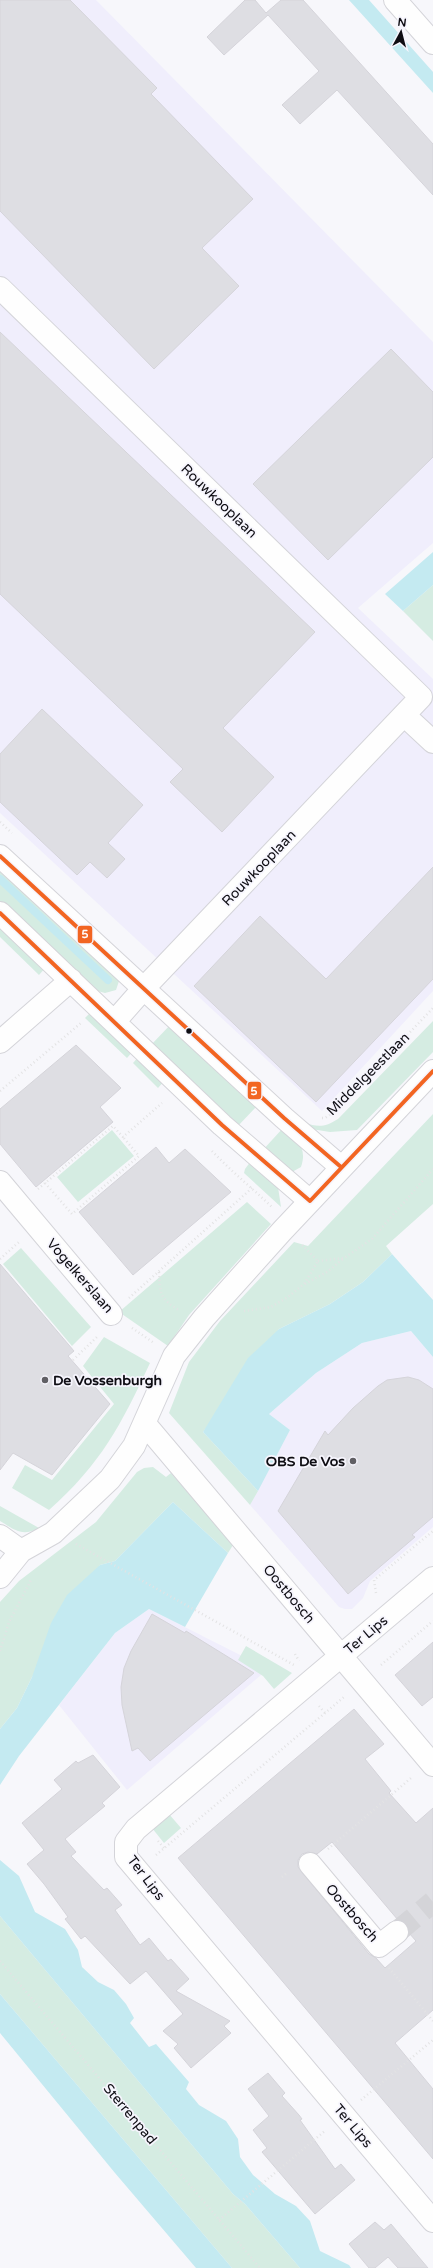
<svg xmlns="http://www.w3.org/2000/svg" width="433" height="2268" viewBox="0 0 433 2268" font-family="'Varela Round',sans-serif">
<style>
.built{fill:#f0eefc}
.green{fill:#d5ece2}
.water{fill:#c4eaf1}
.lines{fill:none;stroke-linecap:round;stroke-linejoin:round}
.stream{stroke:#c4eaf1;stroke-width:8}
.building{fill:#dedee3;stroke:#d5d4da;fill-rule:evenodd}
.minor-tunnel{stroke:#d4d4d8;stroke-width:22;stroke-dasharray:22 11;stroke-linecap:butt}
.minor-casing{stroke:#d4d4d9;stroke-width:24}
.path{stroke:#e3e3e4;stroke-width:2.5;stroke-dasharray:1 3;stroke-linecap:butt}
.minor{stroke:#fefefe;stroke-width:22}
.bus-1-casing{stroke:#f6f5fd;stroke-width:7}
.bus-1{stroke:#f26522;stroke-width:4}
.bus-dot{fill:#0e0d13;stroke:#f6f5fd;stroke-width:1.5}
.poi-dot{fill:#605f64;stroke:#f6f5fd;stroke-width:1.5}
.labels{text-anchor:middle;dominant-baseline:central;stroke-width:3.5;stroke-linejoin:round;paint-order:stroke}
.street-label{font-size:14px;fill:#0e0d13;stroke:#f6f5fd}
.poi-label{font-size:14px;font-weight:bold;fill:#0e0d13;stroke:#f6f5fd;text-anchor:start}
.line-badge{stroke:#f6f5fd;stroke-width:1.5}
.badge-label{font-size:11px;text-anchor:middle;font-weight:bold;fill:#fff}
</style>
<rect width="100%" height="100%" fill="#f7f7fb"/>
<path class="built" d="M0,0H96L433,342V543L358,608L433,679V991L322,1111L0,813Z
M411,1331L433,1357V1527L370,1581L363,1598L352,1609H345L339,1607L250,1505L290,1430L269,1414L316,1373L362,1343Z
M149,1609L268,1669L127,1790L59,1705L115,1633Z"/>
<path class="green" d="M433,585V641L403,611Z
M0,860L118,971L119,981L116,990L105,993L94,990L0,901Z
M0,922L46,967L39,975L0,937Z
M93,1010L134,1050L127,1058L85,1018Z
M433,1021V1052L357,1130L330,1132L305,1128L304,1122C318,1128 325,1127 338,1119Z
M172,1023L258,1105L237,1127L151,1045Z
M140,1055L166,1079L158,1088L133,1063Z
M433,1114V1204L386,1246L392,1254L363,1282L330,1304L279,1329L203,1432L258,1491L250,1505L169,1413L189,1362L220,1321L294,1242L308,1246Z
M283,1128C296,1141 308,1146 301,1167L292,1172L262,1151Z
M112,1130L134,1156L78,1202L57,1177Z
M251,1161L278,1187L281,1207L244,1173L245,1169Z
M247,1202L271,1224L189,1315L168,1346L119,1312Z
M21,1248L91,1327L72,1346L3,1264Z
M104,1337L150,1363C121,1425 101,1464 49,1510L12,1488L25,1465L52,1480L114,1404L83,1366Z
M153,1467L166,1477L171,1473L233,1545L228,1553L173,1502L115,1561L100,1565L32,1677L17,1708L0,1729V1602L19,1581L96,1522L137,1472L144,1468Z
M0,1506L39,1528C22,1537 15,1530 0,1521Z
M246,1646L292,1673L274,1689L263,1676L238,1660Z
M169,1814L181,1828L164,1843L152,1828Z
M0,1916L233,2194L245,2204L300,2268H232L0,1994Z"/>
<path class="water" d="M349,0H369L433,72V93Z
M433,552V585L403,611L385,594Z
M392,1254L433,1300V1357L411,1331L362,1343L316,1373L269,1414L290,1430L258,1491L203,1432L248,1358L279,1329L330,1304L363,1282Z
M173,1502L228,1553L185,1627L149,1609L115,1633L19,1756L0,1785V1729L17,1708L32,1677L51,1623L67,1595L100,1565L115,1561Z
M0,1860L19,1876L35,1912L65,1929L78,1950L82,1967L98,1982L114,1990L126,2004L134,2018L130,2023L149,2047L156,2044L189,2082L186,2089L199,2105L226,2121L238,2139L240,2157L253,2175L275,2194L296,2206L310,2221L320,2251L349,2265L351,2268H300L245,2204L233,2194L0,1916Z
M0,1994L232,2268H196L115,2173L0,2033Z"/>
<g class="lines">
<path class="stream" d="M0,879L108,980"/>
</g>
<path class="building" d="M0,0H70L157,88L151,94L253,199L202,248L239,286L154,369L0,211Z
M245,0H255L266,13L281,0H303L433,144V195L337,90L300,124L291,114L282,105L319,71L268,15L224,55L207,37Z
M0,332L315,632L223,728L274,777L222,832L170,782L183,769L0,594Z
M391,349L433,392V457L328,560L253,484Z
M42,709L143,805L108,843L125,859L107,878L90,862L77,875L0,802V754Z
M433,867V979L316,1102L194,986L260,916L326,979Z
M76,1045L121,1088L100,1107L113,1122L36,1187L0,1144V1109Z
M156,1147L169,1163L185,1149L231,1192L133,1275L79,1212Z
M0,1264L74,1351L68,1356L110,1404L52,1475L13,1453L0,1470Z
M408,1377L419,1380L433,1389V1517L412,1535L415,1537L348,1594L278,1511L325,1431L328,1435L353,1408L378,1386L387,1380Z
M152,1614L185,1633L186,1631L254,1673L150,1761L138,1748L132,1751L122,1705L121,1687L124,1668L131,1651Z
M433,1642V1697L422,1706L395,1675Z
M354,1709L384,1744L365,1759L391,1791L389,1793L416,1823L433,1808V2010L395,2043L433,2089V2159L178,1858ZM332,1842L398,1920L407,1924L409,1933L416,1941L385,1968L376,1958L369,1954L298,1867V1860L302,1854L308,1852L317,1854Z
M93,1755L120,1787L102,1803L105,1806L65,1839L76,1852L71,1856L104,1890L107,1888L122,1905L115,1910L140,1945L149,1938L168,1961L171,1959L189,1979L176,1991L230,2021L224,2026L231,2033L191,2068L174,2048L178,2044L163,2031L183,2014L146,1971L130,1984L85,1936L81,1939L65,1919L68,1917L44,1884L27,1864L44,1850L22,1823L62,1789L54,1780L76,1761L78,1763Z
M268,2073L285,2093L282,2096L299,2115L302,2119L300,2120L335,2169L341,2164L355,2180L315,2214L262,2152L267,2148L253,2130L269,2116L248,2089Z
M375,2222L384,2230L391,2224L428,2268H398L388,2257L375,2268H369L349,2244Z"/>
<g class="lines">
<path class="minor-tunnel" d="M397,1932L433,1902"/>
<g class="minor-casing">
<path id="minor" d="M395,0L433,43
M0,288L421,697L144,988L115,1021
M404,715L433,742
M0,856L284,1118L341,1167
M0,913L222,1125L310,1201
M0,1042L71,980
M0,1182L111,1314
M145,1424L433,1765
M0,1536L21,1551
M0,1577L21,1551L53,1533L110,1479L134,1446L174,1356L204,1318L282,1231L433,1071
M433,1578L136,1829L126,1842V1857L433,2221
M310,1864L379,1946L397,1932"/>
</g>
<path class="path" d="M0,822L12,833
M0,1091L81,1023
M322,1118H325L334,1112L433,1008
M212,1151C231,1171 252,1188 272,1207
M45,1183L72,1214L139,1156L123,1137
M38,1189L113,1126L123,1137L162,1103
M0,1259L19,1242
M318,1261L344,1258L372,1239L433,1169
M159,1272C160,1292 159,1299 179,1310
M305,1284L327,1272L344,1258
M129,1298L252,1188
M244,1311L271,1307L288,1297L304,1284L318,1261L302,1245
M132,1328L154,1343
M73,1360L98,1336
M76,1544L294,1665
M376,1593L374,1580L433,1531
M0,1651L9,1622L31,1580
M295,1654L299,1661
M381,1665L433,1621
M319,1706L325,1713
M158,1841L164,1848
M328,1849L411,1778
M156,1855L344,1697
M282,1877L288,1872
M0,1961L260,2268
M389,1968L433,2021
M361,2100L433,2040
M219,2220L326,2130"/>
<use href="#minor" class="minor"/>
<g class="bus-1-casing">
<path id="bus-1" d="M0,856L284,1118L341,1167
M0,913L222,1125L310,1201L433,1071"/>
</g>
<use href="#bus-1" class="bus-1"/>
</g>
<circle class="bus-dot" cx="189" cy="1031" r="3.5"/>
<g class="poi-dot">
<circle cx="45" cy="1380" r="4"/>
<circle cx="353" cy="1461" r="4"/>
</g>
<g class="labels">
<g class="street-label">
<text transform="translate(219 501) rotate(44)">Rouwkooplaan</text>
<text transform="translate(259 868) rotate(-46)">Rouwkooplaan</text>
<text transform="translate(368 1074) rotate(-45)">Middelgeestlaan</text>
<text transform="translate(80 1276) rotate(49)">Vogelkerslaan</text>
<text transform="translate(289 1594) rotate(50)">Oostbosch</text>
<text transform="translate(366 1635) rotate(-40)">Ter Lips</text>
<text transform="translate(146 1878) rotate(53)">Ter Lips</text>
<text transform="translate(352 1913) rotate(49)">Oostbosch</text>
<text transform="translate(130 2114) rotate(50)">Sterrenpad</text>
<text transform="translate(353 2126) rotate(50)">Ter Lips</text>
</g>
<g class="poi-label">
<text x="53" y="1380">De Vossenburgh</text>
<text x="345" y="1461" text-anchor="end">OBS De Vos</text>
</g>
</g>
<g class="line-badge">
<rect x="77" y="925" width="16" height="19" rx="4" fill="#f26522"/>
<rect x="247" y="1081" width="15" height="19" rx="4" fill="#f26522"/>
</g>
<g class="badge-label">
<text x="85" y="938">5</text>
<text x="254" y="1095">5</text>
</g>
<g transform="translate(401 32) rotate(7)" stroke="#f6f5fd" stroke-width="3" paint-order="stroke">
<path d="M0-3L7 15L0 10L-7 15Z" fill="#0e0d13"/>
<text y="-6" font-size="11" font-weight="bold" text-anchor="middle" fill="#0e0d13">N</text>
</g>
</svg>
